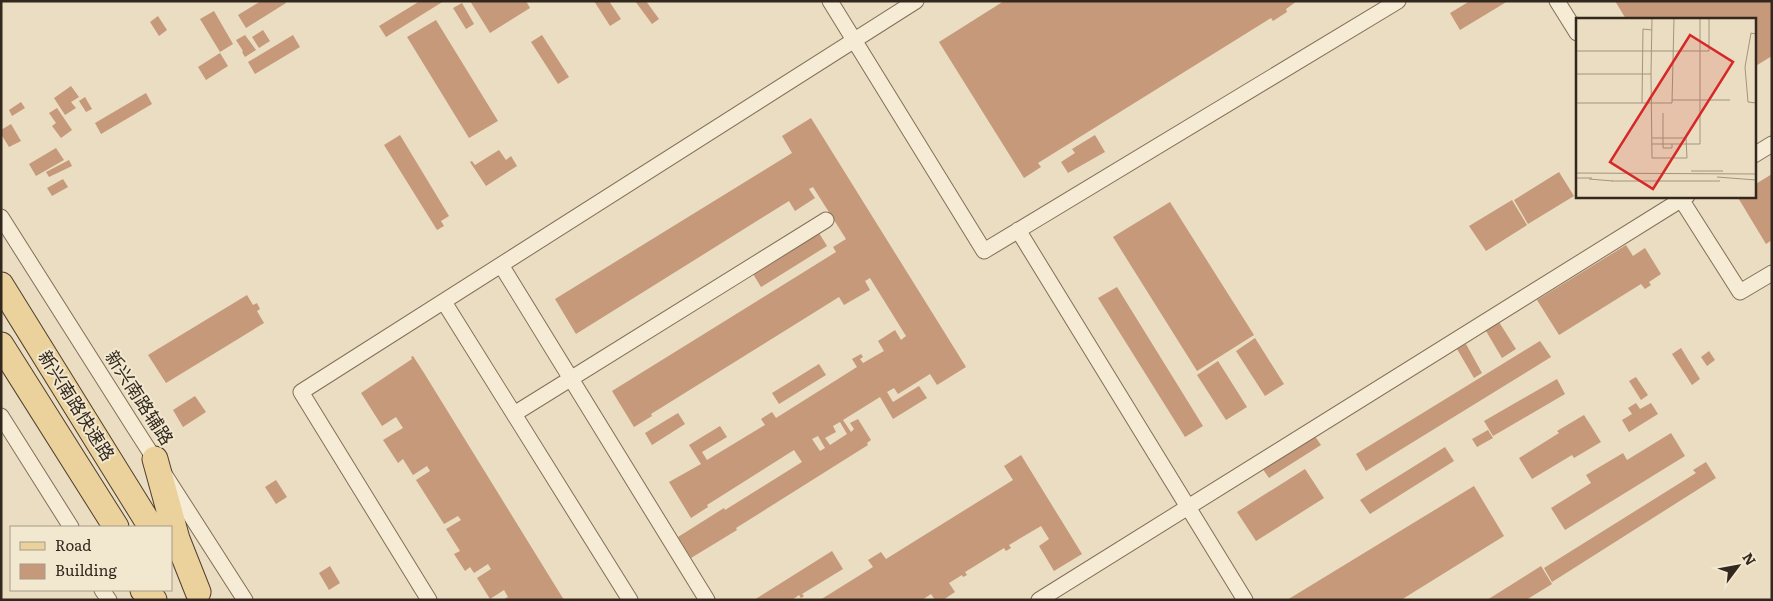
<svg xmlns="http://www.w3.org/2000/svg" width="1773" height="601" viewBox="0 0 1773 601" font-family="Literata,'Noto Sans SC',serif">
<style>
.building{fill:#c5997a;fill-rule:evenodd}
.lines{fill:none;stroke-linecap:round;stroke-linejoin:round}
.street-casing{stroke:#826f5a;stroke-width:17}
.primary-casing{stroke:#503e2e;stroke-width:27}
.street{stroke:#f6ebd4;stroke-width:15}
.primary{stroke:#ebd19b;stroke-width:25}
.labels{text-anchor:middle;stroke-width:4;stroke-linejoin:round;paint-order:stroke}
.street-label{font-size:18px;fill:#33281d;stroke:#f2e8d0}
.inset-road{fill:none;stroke:#a1957f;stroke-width:1}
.view{fill:#d62828;fill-opacity:0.15;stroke:#d62828;stroke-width:2.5}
.inset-edge{fill:none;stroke:#33281d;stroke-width:2.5}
</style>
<rect width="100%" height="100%" fill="#eaddc1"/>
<path class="building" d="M 261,1 L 285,1 L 286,3 L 246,28 L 238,15 Z
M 420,1 L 444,1 L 386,37 L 379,26 Z
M 470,1 L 526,1 L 530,8 L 490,33 Z
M 594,1 L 609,1 L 621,19 L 610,26 Z
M 635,1 L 646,1 L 659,19 L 652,24 Z
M 1004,1 L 1297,1 L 1286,9 L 1287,12 L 1273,21 L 1271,18 L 1038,163 L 1041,167 L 1024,178 L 939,42 Z
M 1470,1 L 1508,1 L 1460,30 L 1450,13 Z
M 1615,1 L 1772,1 L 1772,56 L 1754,67 L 1754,19 L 1626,19 Z
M 462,3 L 474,24 L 466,29 L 453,8 Z
M 214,11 L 233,44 L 220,52 L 200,19 Z
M 158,16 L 167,30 L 159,36 L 150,22 Z
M 436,20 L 498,121 L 469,138 L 407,37 Z
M 263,30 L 270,41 L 259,48 L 252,37 Z
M 245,35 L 256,50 L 245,57 L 242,52 L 243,51 L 236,40 Z
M 293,35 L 300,47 L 255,74 L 248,62 Z
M 542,35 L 569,77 L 558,84 L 531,42 Z
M 220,53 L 228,66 L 206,80 L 198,67 Z
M 71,86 L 79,97 L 71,102 L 76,108 L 65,115 L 54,98 Z
M 146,93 L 152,104 L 101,134 L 95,123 Z
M 85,97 L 92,109 L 86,112 L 79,101 Z
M 21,102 L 25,108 L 12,116 L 9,110 Z
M 57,108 L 72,130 L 61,138 L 52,126 L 56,123 L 49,113 Z
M 811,118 L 966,367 L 937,385 L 930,374 L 898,394 L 894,388 L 887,392 L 893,402 L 919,386 L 927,398 L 893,419 L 880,397 L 843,420 L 851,432 L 854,429 L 850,423 L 858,419 L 871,440 L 867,443 L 868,445 L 736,528 L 737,530 L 691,558 L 678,537 L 724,508 L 725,510 L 802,462 L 794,450 L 707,505 L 708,507 L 691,518 L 669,482 L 701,464 L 689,445 L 720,426 L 727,437 L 702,452 L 707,460 L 765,425 L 761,419 L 772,412 L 776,418 L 857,367 L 852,359 L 861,354 L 863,357 L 860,359 L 863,363 L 884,351 L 878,341 L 895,330 L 901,340 L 906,336 L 870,278 L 865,281 L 870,290 L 844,305 L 839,297 L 651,414 L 652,416 L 634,427 L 612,391 L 836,252 L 833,247 L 846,239 L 813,187 L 809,189 L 815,198 L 795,211 L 789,201 L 576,334 L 555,299 L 792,153 L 782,136 ZM 840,422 L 847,434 L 830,445 L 825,438 L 836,432 L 833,426 ZM 818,436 L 825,448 L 820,451 L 812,439 Z
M 11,124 L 21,141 L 9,147 L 1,134 L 1,130 Z
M 400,135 L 449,216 L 441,221 L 444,226 L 437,230 L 384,145 Z
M 1095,135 L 1105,152 L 1068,173 L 1061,162 L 1075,153 L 1072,149 Z
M 56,148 L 64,160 L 36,176 L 29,164 Z
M 499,150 L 506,160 L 511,156 L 517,166 L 486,186 L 470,162 L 472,161 L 475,165 Z
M 69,160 L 72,166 L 49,177 L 46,172 Z
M 1559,172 L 1574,196 L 1528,224 L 1514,200 Z
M 1772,174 L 1772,240 L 1766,244 L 1737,196 L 1754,196 L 1754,185 Z
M 63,179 L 68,187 L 52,196 L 47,188 Z
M 1512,200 L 1527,225 L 1486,251 L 1469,226 Z
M 1170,202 L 1254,335 L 1197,371 L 1113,237 Z
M 819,233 L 827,246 L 761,287 L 753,274 Z
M 1626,245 L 1633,256 L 1645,248 L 1661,274 L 1649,282 L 1651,285 L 1645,289 L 1641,284 L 1559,335 L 1537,300 Z
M 1117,287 L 1203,426 L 1185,437 L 1098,298 Z
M 247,295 L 253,305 L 257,303 L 260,309 L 257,311 L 264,323 L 166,383 L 148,355 Z
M 1499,322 L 1516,349 L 1502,358 L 1486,331 Z
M 1255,338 L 1284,384 L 1265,396 L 1236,351 Z
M 1540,341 L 1551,357 L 1366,471 L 1356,454 Z
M 1466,344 L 1482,373 L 1474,378 L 1457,349 Z
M 1681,348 L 1700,379 L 1692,385 L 1672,354 Z
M 1709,351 L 1715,360 L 1707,366 L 1701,357 Z
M 413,356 L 424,373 L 564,600 L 503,600 L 508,597 L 504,590 L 490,599 L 477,578 L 491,569 L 488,564 L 474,573 L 470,567 L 465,571 L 454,554 L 460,551 L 446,529 L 461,520 L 458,516 L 444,524 L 416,480 L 430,471 L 427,466 L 413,475 L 403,459 L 398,463 L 383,440 L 403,428 L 396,417 L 382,426 L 361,393 L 412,359 L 411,357 Z
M 1218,361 L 1247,407 L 1226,420 L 1197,375 Z
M 819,364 L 826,375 L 779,404 L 772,393 Z
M 1636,377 L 1648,395 L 1641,400 L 1629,381 Z
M 1557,379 L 1565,394 L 1493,436 L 1484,421 Z
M 195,396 L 206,412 L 183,427 L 173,410 Z
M 1636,403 L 1640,409 L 1651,403 L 1658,414 L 1629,432 L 1622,420 L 1632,414 L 1628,408 Z
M 678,413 L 685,424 L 652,445 L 645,433 Z
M 1584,415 L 1601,442 L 1574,458 L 1572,455 L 1532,479 L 1519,458 L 1559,433 L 1557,431 Z
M 1488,430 L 1493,438 L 1477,447 L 1472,439 Z
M 1671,433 L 1685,456 L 1565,530 L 1551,508 L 1591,483 L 1586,475 L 1623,453 L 1627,460 Z
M 1314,435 L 1321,445 L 1269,478 L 1262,468 Z
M 1445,447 L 1454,461 L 1370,514 L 1360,500 Z
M 1021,455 L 1082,554 L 1054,571 L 1039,546 L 1049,539 L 1041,526 L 1009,545 L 1011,548 L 1006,551 L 1004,548 L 965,572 L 967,575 L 963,577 L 962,575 L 949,583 L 955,592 L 943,600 L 935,600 L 931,594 L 922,600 L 820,600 L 873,567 L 868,560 L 881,552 L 886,559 L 1013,480 L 1004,466 Z
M 1706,462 L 1716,478 L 1552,582 L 1544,568 L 1696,473 L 1693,470 Z
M 1305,469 L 1324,498 L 1256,541 L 1237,512 Z
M 276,480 L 287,497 L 276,504 L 265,487 Z
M 1474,486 L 1504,536 L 1401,600 L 1287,600 Z
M 832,551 L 843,569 L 802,594 L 804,596 L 801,598 L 799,595 L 792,600 L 754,600 Z
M 330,566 L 340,583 L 329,590 L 319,573 Z
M 1541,566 L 1552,584 L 1526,600 L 1487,600 Z"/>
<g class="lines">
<g class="street-casing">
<path id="street" d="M 830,1 L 984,251 L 1398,1
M 1557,1 L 1577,33
M 1754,155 L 1772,144
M 1679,196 L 1740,292 L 1772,273
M 1,217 L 134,427 L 245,600
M 1018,230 L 1245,600
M 501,265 L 707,600
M 444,302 L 630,600
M 514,414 L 826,220
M 1,416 L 71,527
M 102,590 L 109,600
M 429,600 L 301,392 L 916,1
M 1039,600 L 1687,196"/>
</g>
<g class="primary-casing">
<path id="primary" d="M 1,285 L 151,527
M 1,345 L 116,527
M 155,459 L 177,539 L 198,592
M 143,590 L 154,600"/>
</g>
<use href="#street" class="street"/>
<use href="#primary" class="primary"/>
</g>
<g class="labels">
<g class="street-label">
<text transform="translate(139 398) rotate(57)" y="6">新兴南路辅路</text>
<text transform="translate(76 406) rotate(58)" y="6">新兴南路快速路</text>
</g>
</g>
<g transform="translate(1576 18)">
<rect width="180" height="180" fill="#eaddc1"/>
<path class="inset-road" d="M 76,0 L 75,56 L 76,140 L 111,140 L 110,120 L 76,120M 180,16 L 175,15 L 169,49 L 172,84 L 180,85M 0,33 L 133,33 L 133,0M 0,56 L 75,56M 96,82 L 154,82M 0,85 L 96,85 L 98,0M 66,85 L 67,11 L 76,12M 87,95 L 87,130 L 96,130 L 96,126M 76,126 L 124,126 L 124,0M 115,153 L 147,153M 0,155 L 180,156M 141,159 L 180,162M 0,160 L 16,160M 13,161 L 37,163M 36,163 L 144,163"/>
<path class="view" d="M 114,17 L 157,44 L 77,171 L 34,144 Z"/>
<rect width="180" height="180" class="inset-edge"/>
</g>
<rect width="1773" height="601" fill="none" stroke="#33281d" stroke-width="5"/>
<rect x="10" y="526" width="162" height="65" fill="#f2e8d0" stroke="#a69b88"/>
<rect x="20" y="542" width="25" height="8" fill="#ebd19b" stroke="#a69b88"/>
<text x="55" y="551" font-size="15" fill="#33281d">Road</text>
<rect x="20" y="564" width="25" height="15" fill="#c5997a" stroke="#a69b88"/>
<text x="55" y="576" font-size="15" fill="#33281d">Building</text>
<g transform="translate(1738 566) rotate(58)" stroke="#f2e8d0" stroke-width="4" paint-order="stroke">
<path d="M0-4L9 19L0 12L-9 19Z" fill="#33281d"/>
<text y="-8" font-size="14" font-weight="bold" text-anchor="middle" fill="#33281d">N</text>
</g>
</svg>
